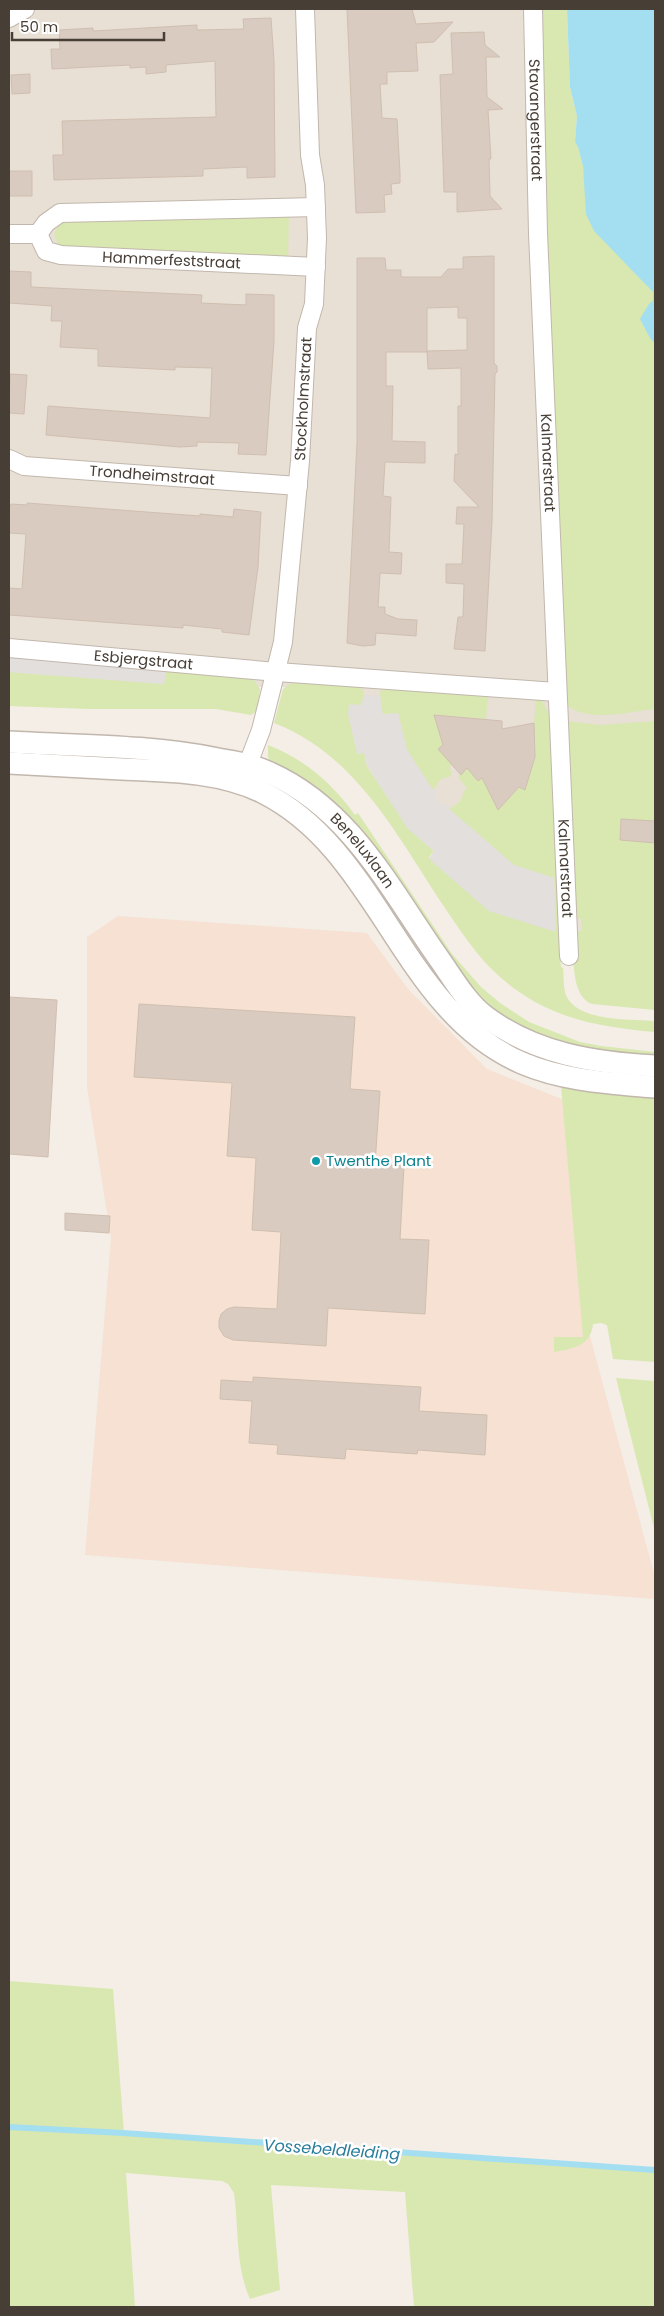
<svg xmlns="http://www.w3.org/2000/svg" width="664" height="2316" viewBox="0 0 664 2316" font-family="Poppins,sans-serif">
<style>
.residential{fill:#e8dfd5}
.commercial{fill:#f6e1d2}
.green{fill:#d8e8b0}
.parking{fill:#e2dfdc}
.water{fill:#a3def1}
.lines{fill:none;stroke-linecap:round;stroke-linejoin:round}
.stream{stroke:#a3def1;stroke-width:6}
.building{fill:#d9cbc0;stroke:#d0bfb0}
.minor-casing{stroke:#c2b7ad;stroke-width:20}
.tertiary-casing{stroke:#c2b7ad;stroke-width:24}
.minor{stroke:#fff;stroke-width:18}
.tertiary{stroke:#fff;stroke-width:21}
.culture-dot{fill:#0f9aa8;stroke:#fff;stroke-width:2}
.labels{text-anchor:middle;stroke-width:5;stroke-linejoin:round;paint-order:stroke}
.street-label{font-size:15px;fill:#473e36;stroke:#fff}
.culture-label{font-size:15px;fill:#0d838f;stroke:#fff;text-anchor:start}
.water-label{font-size:16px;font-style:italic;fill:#2a7e9c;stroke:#fff}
</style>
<rect width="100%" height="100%" fill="#f4eee7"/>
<path class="residential" d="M 9,9 L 528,9 L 655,691 L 655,941 L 557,935 L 488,914 L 341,687 L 164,687 L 9,675 Z"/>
<path class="commercial" d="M 118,916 L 367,933 L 408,989 L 487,1069 L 564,1100 L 587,1325 L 655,1577 L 655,1599 L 85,1555 L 111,1238 L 87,1087 L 87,937 Z"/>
<path class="green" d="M 538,9 L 567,9 L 570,87 L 577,116 L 575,142 L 578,147 L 583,166 L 585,187 L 624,260 L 653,292 L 653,301 L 641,321 L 655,345 L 655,709 C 627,712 582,725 562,700 Z
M 289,213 L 288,261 L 62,247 L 58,244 L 54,234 L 61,221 Z
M 166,669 L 253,679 L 260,689 L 257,711 L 251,715 L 216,709 L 88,709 L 9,706 L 9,672 L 164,684 Z
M 293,682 L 358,685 L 364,692 L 357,754 L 364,752 L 367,766 L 408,828 L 434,851 L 429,857 L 556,932 L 554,878 L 514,865 L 449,809 L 460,802 L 464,791 L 467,788 L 458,777 L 467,768 L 478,781 L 482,778 L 498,810 L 513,794 L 517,786 L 525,790 L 535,758 L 534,723 L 536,698 L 542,701 L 550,716 L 559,934 L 561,967 L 563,968 C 564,977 563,986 566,995 C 577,1022 630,1019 655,1021 L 655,1032 C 613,1028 573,1023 535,1002 C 493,978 473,950 447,911 C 399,840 358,755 274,723 L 283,689 Z
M 387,687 L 488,695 L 486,719 L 434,715 L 445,744 L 438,749 L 452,765 L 449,768 L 452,773 L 451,776 L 441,779 L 433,790 L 407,750 L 398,713 L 382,714 L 380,692 Z
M 566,721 L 600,725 L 655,721 L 655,1010 L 592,1004 C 570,996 574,955 573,935 L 574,932 L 582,931 L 581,919 L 576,918 Z
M 268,745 C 304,759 332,783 355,815 L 358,813 L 452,954 L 481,987 L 500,1003 L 529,1022 L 580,1042 L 601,1046 L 655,1052 L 655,1063 L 583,1056 L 490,1012 L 393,883 L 273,768 L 268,757 Z
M 561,1086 L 596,1092 L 655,1097 L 655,1362 L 613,1359 L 607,1325 L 601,1323 L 593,1324 C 591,1346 572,1349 554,1352 L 554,1337 L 583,1337 Z
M 616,1378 L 655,1381 L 655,1532 Z
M 9,1981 L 113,1989 L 124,2133 L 655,2170 L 655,2307 L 414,2307 L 405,2192 L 271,2185 L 280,2290 L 250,2299 C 235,2265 239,2229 234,2193 L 228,2184 L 222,2181 L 126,2173 L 135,2307 L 9,2307 Z"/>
<path class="parking" d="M 9,657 L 166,669 L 164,684 L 9,672 Z
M 364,695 L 380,696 L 383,715 L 398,713 L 407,750 L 433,790 L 435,790 L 436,797 L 441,804 L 450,807 L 449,809 L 514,865 L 554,878 L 556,932 L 489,911 L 429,859 L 434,851 L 408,829 L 367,766 L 364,753 L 357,754 L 348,714 L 349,704 L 361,705 Z"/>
<path class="water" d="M 567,9 L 655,9 L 655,344 L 650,338 L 640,319 L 649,304 L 653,301 L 653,292 L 594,231 L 586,214 L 583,166 L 578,147 L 575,142 L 577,116 L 570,87 Z"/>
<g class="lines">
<path class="stream" d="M 9,2127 L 123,2133 L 655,2170"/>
</g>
<path class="building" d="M 347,9 L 412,9 L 416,24 L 453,22 L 434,42 L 416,43 L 418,71 L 387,72 L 387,84 L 380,84 L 382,118 L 397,119 L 400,173 L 400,183 L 391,184 L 392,194 L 384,195 L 385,212 L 356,213 Z
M 271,18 L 274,61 L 275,177 L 247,178 L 247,167 L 203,169 L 203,176 L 54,180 L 53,155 L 63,155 L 62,121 L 216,117 L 215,61 L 166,65 L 166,72 L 146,74 L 146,67 L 130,68 L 130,65 L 52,69 L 51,49 L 60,49 L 59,30 L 93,28 L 93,31 L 197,25 L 197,30 L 244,29 L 243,19 Z
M 484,32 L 485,45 L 500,57 L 486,57 L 487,97 L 503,109 L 488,110 L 491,159 L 489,159 L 490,196 L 502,209 L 457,212 L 457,192 L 444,192 L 440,75 L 453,74 L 451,33 Z
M 30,74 L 30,93 L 12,94 L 11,75 Z
M 9,171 L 32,171 L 32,196 L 9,196 Z
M 494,256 L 494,363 L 497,366 L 497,372 L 495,374 L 492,521 L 485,651 L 454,649 L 458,617 L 463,617 L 464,584 L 446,583 L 446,564 L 462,564 L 464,524 L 456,524 L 457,507 L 479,507 L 454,481 L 455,454 L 458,455 L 458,406 L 461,406 L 461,368 L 428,369 L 427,351 L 467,350 L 467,318 L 458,318 L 458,307 L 427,308 L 427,352 L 386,352 L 386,386 L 393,386 L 392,441 L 425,442 L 425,463 L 385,462 L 383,496 L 391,497 L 389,552 L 402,553 L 401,574 L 380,573 L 378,607 L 385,607 L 385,614 L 398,619 L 417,620 L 416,636 L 376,633 L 375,645 L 363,646 L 347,643 L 357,443 L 357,258 L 385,258 L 386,270 L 401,270 L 401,277 L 441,277 L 448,269 L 463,269 L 463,257 Z
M 9,271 L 31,272 L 31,287 L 202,295 L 201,303 L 246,305 L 246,294 L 274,295 L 274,341 L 266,455 L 238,454 L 239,443 L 197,442 L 197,446 L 180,447 L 46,435 L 48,406 L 210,418 L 212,368 L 175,367 L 175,370 L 98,366 L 98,349 L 60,347 L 62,321 L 51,321 L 52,306 L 9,303 Z
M 10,374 L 27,375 L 24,414 L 9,413 Z
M 27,503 L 200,516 L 200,514 L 233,517 L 234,509 L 261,512 L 258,567 L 249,635 L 222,632 L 222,629 L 183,625 L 183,628 L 9,615 L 9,588 L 22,589 L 26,534 L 9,533 L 9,508 L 11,504 L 27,505 Z
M 434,715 L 502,721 L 502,729 L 534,723 L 535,757 L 525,790 L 519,787 L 498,810 L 482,778 L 478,781 L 467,768 L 461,775 L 438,749 L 443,745 Z
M 621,819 L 655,821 L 655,843 L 620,840 Z
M 9,997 L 57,1000 L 48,1157 L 9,1154 Z
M 139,1004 L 355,1017 L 350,1089 L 380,1091 L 375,1164 L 404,1166 L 400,1239 L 429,1240 L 425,1314 L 328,1308 L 326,1346 L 233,1340 L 224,1336 L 219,1328 L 219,1321 L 221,1314 L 227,1309 L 234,1307 L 277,1309 L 281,1232 L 252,1230 L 256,1158 L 227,1156 L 232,1083 L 134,1077 Z
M 65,1213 L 110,1216 L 109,1233 L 65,1230 Z
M 253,1377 L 421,1387 L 419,1411 L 487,1415 L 485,1455 L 418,1450 L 417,1454 L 346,1449 L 345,1459 L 277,1454 L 278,1445 L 249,1443 L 252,1401 L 220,1399 L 221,1380 L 253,1382 Z"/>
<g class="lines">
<g class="minor-casing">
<g id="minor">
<path id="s1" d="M 533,9 L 538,233 L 569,956"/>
<path d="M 9,18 L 25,9"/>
<path d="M 9,234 L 38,234"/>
<path id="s2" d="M 38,234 L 46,251 L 61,255 L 316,267"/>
<path d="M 38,234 L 46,223 L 60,213 L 316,207"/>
<path id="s3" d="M 9,459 L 24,466 L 298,486"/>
<path id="s4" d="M 9,648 L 277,672 L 556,692"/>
<path id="s5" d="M 243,777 L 261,730 L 283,642 L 300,461 L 307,328 L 314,304 L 317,238 L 315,185 L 310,155 L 305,9"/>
</g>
</g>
<g class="tertiary-casing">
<g id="tertiary">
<path id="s6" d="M 9,742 C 78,746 150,745 218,759 C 236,762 254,765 270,773 C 352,810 391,891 440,960 C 454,980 467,1003 486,1017 C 536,1054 595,1063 655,1066"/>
<path d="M 9,763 C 46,765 84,767 121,769 C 168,771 219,771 262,792 C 381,851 400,1010 522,1063 C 564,1081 610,1083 655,1087"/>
</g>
</g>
<use href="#minor" class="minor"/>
<use href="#tertiary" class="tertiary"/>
</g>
<circle class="culture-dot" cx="316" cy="1161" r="5"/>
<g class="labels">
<g class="street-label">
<text dy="5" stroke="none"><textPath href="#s1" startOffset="111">Stavangerstraat</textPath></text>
<text dy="5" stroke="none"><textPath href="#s2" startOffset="145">Hammerfeststraat</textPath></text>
<text dy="5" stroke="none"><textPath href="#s5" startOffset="385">Stockholmstraat</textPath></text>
<text dy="5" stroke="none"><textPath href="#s1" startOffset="454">Kalmarstraat</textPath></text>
<text dy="5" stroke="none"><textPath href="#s3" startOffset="145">Trondheimstraat</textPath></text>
<text dy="5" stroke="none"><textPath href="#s4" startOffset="135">Esbjergstraat</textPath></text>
<text dy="5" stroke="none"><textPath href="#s6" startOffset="386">Beneluxlaan</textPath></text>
<text dy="5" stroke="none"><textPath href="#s1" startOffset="860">Kalmarstraat</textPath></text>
</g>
<g class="culture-label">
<text x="326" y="1166">Twenthe Plant</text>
</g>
<g class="water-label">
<text transform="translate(332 2149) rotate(4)" y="6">Vossebeldleiding</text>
</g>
</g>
<rect width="664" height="2316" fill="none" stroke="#473e36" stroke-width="20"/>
<path d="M12 32v8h152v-8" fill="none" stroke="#473e36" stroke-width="2.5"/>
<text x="20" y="32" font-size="15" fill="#473e36" stroke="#ffffff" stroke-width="4" paint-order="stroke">50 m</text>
</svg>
